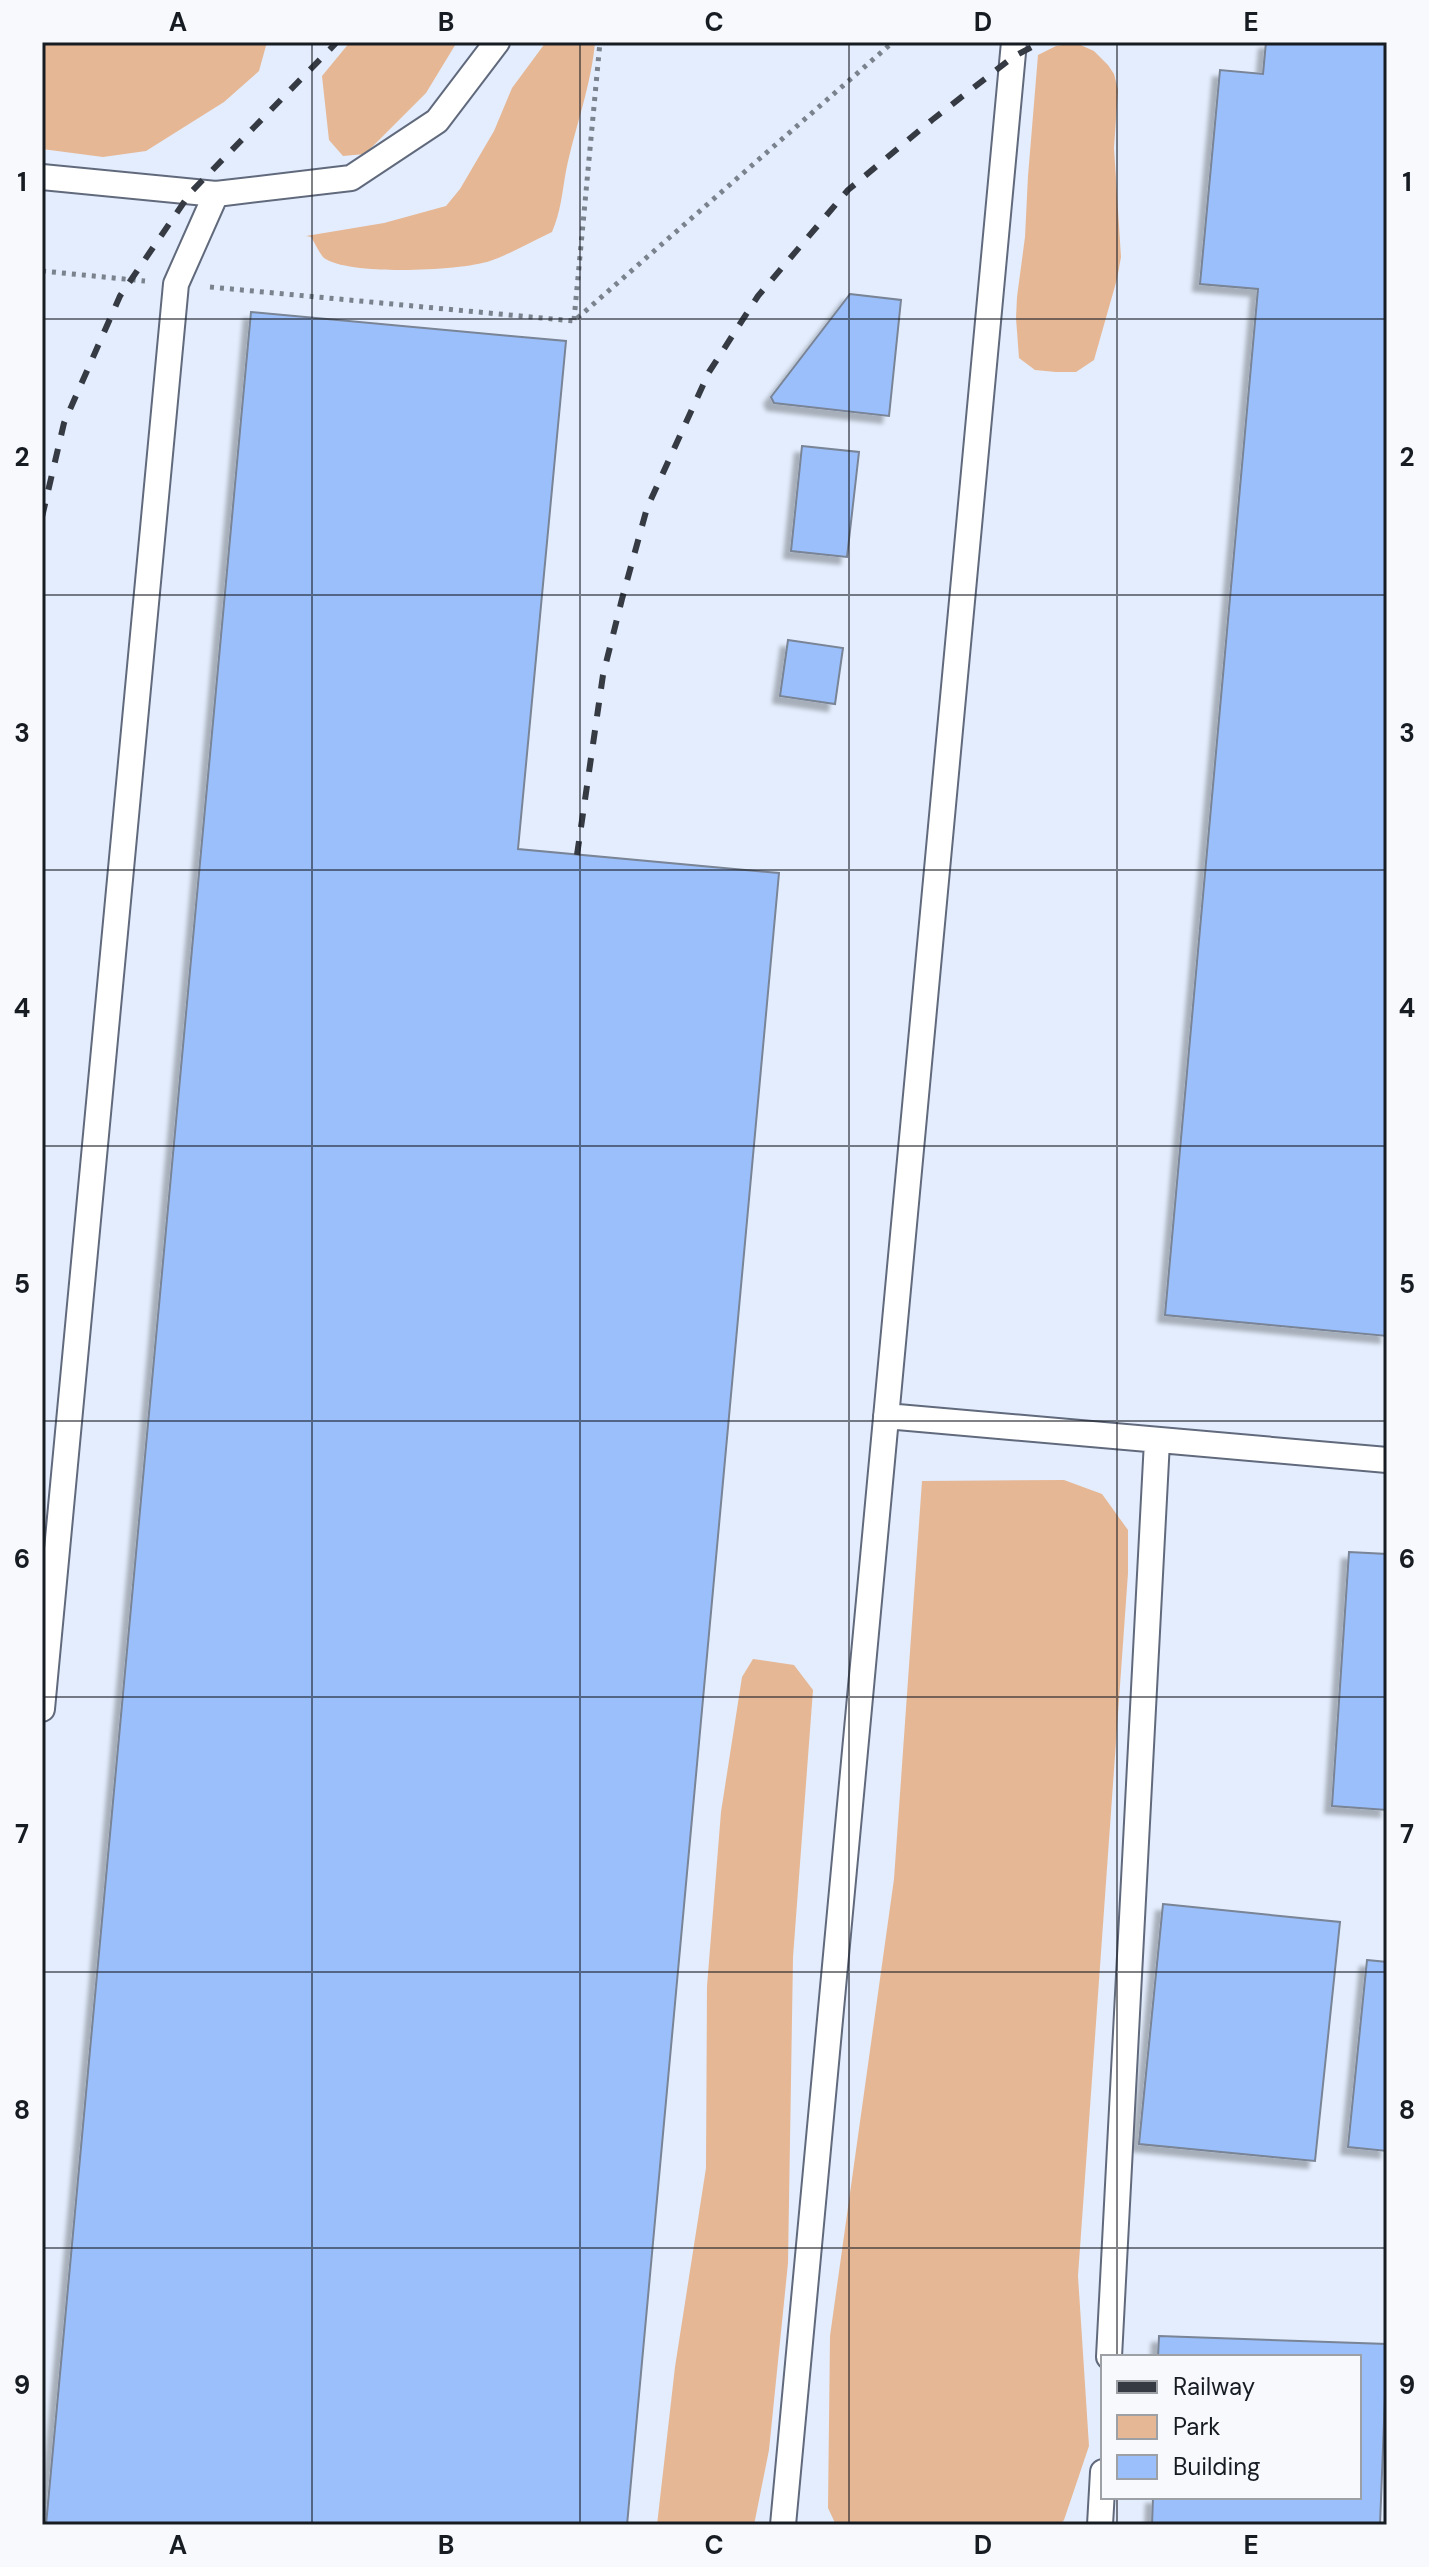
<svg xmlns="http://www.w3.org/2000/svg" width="1429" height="2567" viewBox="0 0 1429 2567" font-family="'DM Sans',sans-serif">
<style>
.green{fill:#e6b794}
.building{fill:#9bbffb;stroke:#798496;stroke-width:2;filter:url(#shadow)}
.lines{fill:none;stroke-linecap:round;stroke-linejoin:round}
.lane-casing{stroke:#606a7c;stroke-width:28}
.path{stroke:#7a828d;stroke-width:5;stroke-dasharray:4 6;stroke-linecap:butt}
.lane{stroke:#fff;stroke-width:24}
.rail{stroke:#353a43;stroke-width:6;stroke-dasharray:14 14;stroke-linecap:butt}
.grid{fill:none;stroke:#171c23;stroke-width:2;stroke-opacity:0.55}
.neatline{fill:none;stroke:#171c23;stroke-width:3}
.grid-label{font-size:26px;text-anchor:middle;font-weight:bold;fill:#171c23}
</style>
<defs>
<filter id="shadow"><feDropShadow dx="-7" dy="7" stdDeviation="2" flood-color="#0004"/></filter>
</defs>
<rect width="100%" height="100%" fill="#e3edfd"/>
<path class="green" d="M 42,42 L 267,42 L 259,71 L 224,102 L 146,151 L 103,157 L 42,149 Z
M 350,42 L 457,42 L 426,93 L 365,154 L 343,156 L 329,140 L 322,76 Z
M 546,42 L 595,42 C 591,87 575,127 566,171 C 562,193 561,211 552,232 C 532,241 511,254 490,261 C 460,271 349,276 324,258 C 319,253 315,243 311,237 L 306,236 L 384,223 L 446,206 L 460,189 L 494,131 L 512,88 Z
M 1076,43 L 1094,51 L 1108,65 L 1114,74 L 1118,90 L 1114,148 L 1121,257 L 1117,279 L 1094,360 L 1076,372 L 1056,372 L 1035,370 L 1019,358 L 1016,318 L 1017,297 L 1025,237 L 1028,176 L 1038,55 L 1056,46 Z
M 1064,1480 L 1102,1494 L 1128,1530 L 1128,1573 L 1078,2276 L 1089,2446 L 1064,2520 L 1060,2525 L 836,2525 L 828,2508 L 830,2336 L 894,1879 L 922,1481 Z
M 753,1659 L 794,1665 L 813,1690 L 793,1957 L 788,2263 L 769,2450 L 754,2525 L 657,2525 L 675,2367 L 706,2168 L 707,1986 L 721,1812 L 742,1677 Z"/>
<path class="building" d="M 1266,42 L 1387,42 L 1387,1336 L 1165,1315 L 1258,289 L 1200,284 L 1220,70 L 1263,74 Z
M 850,294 L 901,300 L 889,416 L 774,403 L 771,397 Z
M 251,312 L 566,341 L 518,849 L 779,873 L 627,2525 L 46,2525 Z
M 802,446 L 859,452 L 847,557 L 791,551 Z
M 788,640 L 843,648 L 835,704 L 780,696 Z
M 1349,1552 L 1387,1554 L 1387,1810 L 1332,1806 Z
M 1163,1904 L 1340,1922 L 1315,2161 L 1139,2144 Z
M 1367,1960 L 1387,1962 L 1387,2151 L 1348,2147 Z
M 1159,2336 L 1387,2344 L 1380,2525 L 1152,2525 L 1153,2497 L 1359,2497 L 1359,2357 L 1158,2357 Z"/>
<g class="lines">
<g class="lane-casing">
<path id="lane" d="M 42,177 L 216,194 L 351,178 L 437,121 L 497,42
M 886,1416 L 1387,1460
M 42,1709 L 176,284 L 216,194
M 1109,2357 L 1157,1441
M 783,2525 L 1014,42
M 1100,2525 L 1103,2472"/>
</g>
<path class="path" d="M 42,271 L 145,281
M 210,287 L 574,321 L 893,42
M 574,320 L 600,42"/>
<use href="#lane" class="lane"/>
<path class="rail" d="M 42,517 L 64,423 L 120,296 L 191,192 L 337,42
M 577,855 L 603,675 L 622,599 L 647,508 L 709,372 L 758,296 L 848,190 L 932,120 L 1013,57 L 1041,42"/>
</g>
<path class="grid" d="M 312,42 L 312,2525M 580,42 L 580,2525M 849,42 L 849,2525M 1117,42 L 1117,2357M 42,319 L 1387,319M 42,595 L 1387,595M 42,870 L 1387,870M 42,1146 L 1387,1146M 42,1421 L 1387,1421M 42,1697 L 1387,1697M 42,1972 L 1387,1972M 42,2248 L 1387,2248M 1117,2497 L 1117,2525"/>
<rect width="1429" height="2567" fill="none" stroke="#f7f9fd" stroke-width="88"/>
<rect x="1101" y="2355" width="260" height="144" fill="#f7f9fd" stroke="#9da1a6" stroke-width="2"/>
<rect x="1117" y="2381" width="40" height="12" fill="#353a43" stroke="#9da1a6" stroke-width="2"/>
<text x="1173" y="2395" font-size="24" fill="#171c23">Railway</text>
<rect x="1117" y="2415" width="40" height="24" fill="#e6b794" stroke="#9da1a6" stroke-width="2"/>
<text x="1173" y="2435" font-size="24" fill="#171c23">Park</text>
<rect x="1117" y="2455" width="40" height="24" fill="#9bbffb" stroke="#9da1a6" stroke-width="2"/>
<text x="1173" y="2475" font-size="24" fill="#171c23">Building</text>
<rect x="44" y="44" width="1341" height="2479" class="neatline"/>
<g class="grid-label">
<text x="178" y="31">A</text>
<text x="446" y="31">B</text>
<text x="714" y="31">C</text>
<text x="983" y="31">D</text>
<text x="1251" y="31">E</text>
<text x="22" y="191">1</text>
<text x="1407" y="191">1</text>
<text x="22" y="466">2</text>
<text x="1407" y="466">2</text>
<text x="22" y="742">3</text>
<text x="1407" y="742">3</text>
<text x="22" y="1017">4</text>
<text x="1407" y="1017">4</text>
<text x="22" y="1293">5</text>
<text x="1407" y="1293">5</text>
<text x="22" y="1568">6</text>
<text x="1407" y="1568">6</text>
<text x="22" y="1843">7</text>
<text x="1407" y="1843">7</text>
<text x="22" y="2119">8</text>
<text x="1407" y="2119">8</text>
<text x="22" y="2394">9</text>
<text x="1407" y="2394">9</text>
<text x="178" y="2554">A</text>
<text x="446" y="2554">B</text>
<text x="714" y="2554">C</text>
<text x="983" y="2554">D</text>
<text x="1251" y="2554">E</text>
</g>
</svg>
